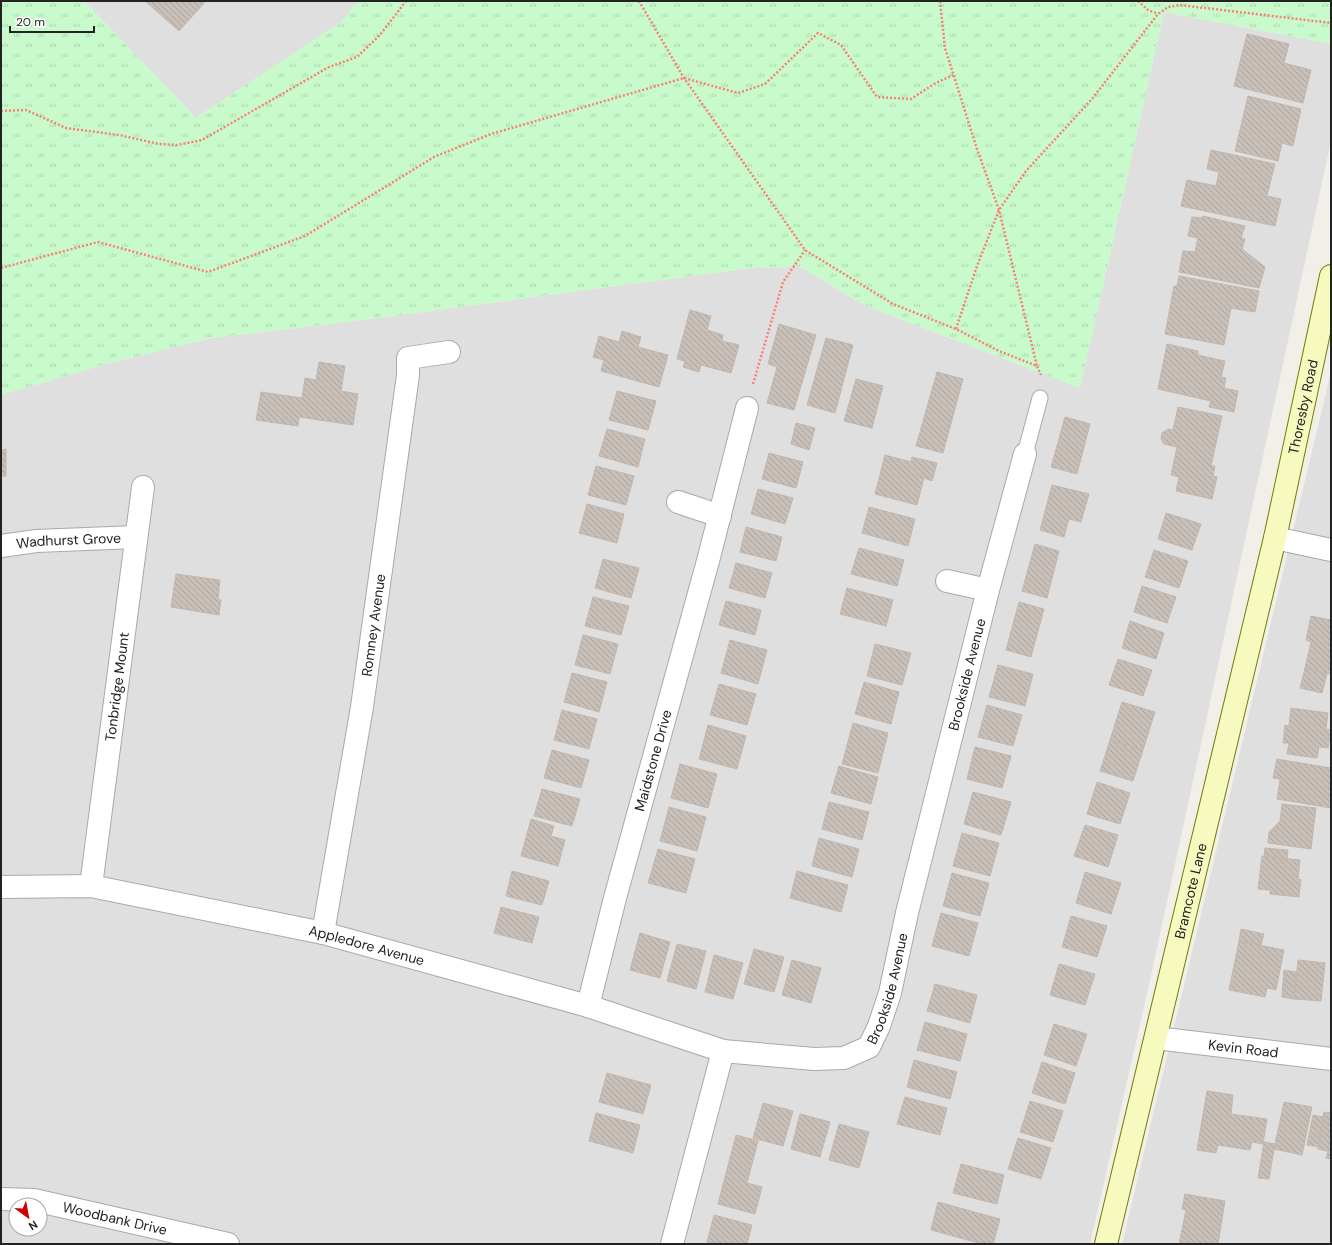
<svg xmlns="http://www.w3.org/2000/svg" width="1332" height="1245" viewBox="0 0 1332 1245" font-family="'DM Sans',sans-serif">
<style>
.residential{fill:#e0dfdf;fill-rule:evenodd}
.park{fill:url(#park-tufts)}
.building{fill:url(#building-back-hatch);stroke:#c4b6ab}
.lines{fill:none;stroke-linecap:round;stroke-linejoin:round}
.lane-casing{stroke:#a9a9a9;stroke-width:17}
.street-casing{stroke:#a9a9a9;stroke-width:24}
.secondary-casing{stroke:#707d05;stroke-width:24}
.path{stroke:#fa8072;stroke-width:2.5;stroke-dasharray:2 2;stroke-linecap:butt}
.lane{stroke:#fff;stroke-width:15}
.street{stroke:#fff;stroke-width:22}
.secondary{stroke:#f7fabf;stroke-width:22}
.labels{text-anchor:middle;stroke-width:3.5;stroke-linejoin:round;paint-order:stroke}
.street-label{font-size:14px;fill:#222;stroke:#fff}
</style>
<defs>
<pattern id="park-tufts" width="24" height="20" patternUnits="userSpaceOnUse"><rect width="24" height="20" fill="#c8facc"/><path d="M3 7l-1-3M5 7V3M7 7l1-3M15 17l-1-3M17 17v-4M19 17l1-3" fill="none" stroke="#acd6af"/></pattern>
<pattern id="building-back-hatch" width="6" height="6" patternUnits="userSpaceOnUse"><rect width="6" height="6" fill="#c7bfb8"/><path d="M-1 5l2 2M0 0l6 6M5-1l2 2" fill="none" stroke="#aba49e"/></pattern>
</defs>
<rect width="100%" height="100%" fill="#f2efe9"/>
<path class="residential" d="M 82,1 L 358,1 L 341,22 L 196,118 L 90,7 Z
M 1164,12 L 1331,44 L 1331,141 L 1149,985 L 1090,1244 L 1,1244 L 1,395 L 110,363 L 212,338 L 363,320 L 759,267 L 773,268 L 799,266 L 864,305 L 1080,388 ZM 16,1205 L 40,1205 L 40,1229 L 16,1229 Z
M 1331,372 L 1331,1244 L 1122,1244 Z"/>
<path class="park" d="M 1,1 L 82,1 L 90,7 L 196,118 L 341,22 L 358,1 L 1331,1 L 1331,44 L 1164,12 L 1080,388 L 864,305 L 799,266 L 773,268 L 759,267 L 363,320 L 212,338 L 110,363 L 1,395 Z"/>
<path class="building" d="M 145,1 L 206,1 L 179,31 Z
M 1247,34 L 1289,44 L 1284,63 L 1311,70 L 1303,103 L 1234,86 Z
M 1248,96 L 1301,109 L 1293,146 L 1282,143 L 1278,161 L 1235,151 Z
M 1211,150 L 1275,164 L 1267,196 L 1281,199 L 1275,226 L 1181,206 L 1187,180 L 1216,186 L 1219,172 L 1207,169 Z
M 1203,216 L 1245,226 L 1241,238 L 1245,239 L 1242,249 L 1265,267 L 1259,288 L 1179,272 L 1183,251 L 1195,252 L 1198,238 L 1188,236 L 1192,217 L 1202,218 Z
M 1179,276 L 1259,291 L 1255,312 L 1231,308 L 1224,345 L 1165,334 L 1174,286 L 1177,286 Z
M 690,310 L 711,316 L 707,330 L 723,335 L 722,341 L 739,345 L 731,373 L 701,365 L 699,372 L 683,367 L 685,361 L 677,359 Z
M 779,324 L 816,335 L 794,410 L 767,403 L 777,367 L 768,364 Z
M 622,331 L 641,337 L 638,347 L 668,355 L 659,387 L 601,371 L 604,360 L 593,357 L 599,336 L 619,342 Z
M 826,338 L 853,345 L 835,413 L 807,405 Z
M 1167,344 L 1198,351 L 1198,355 L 1225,361 L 1221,377 L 1226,378 L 1224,388 L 1238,391 L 1234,412 L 1209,407 L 1211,401 L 1158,389 Z
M 319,362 L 345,366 L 341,391 L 358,394 L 353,425 L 299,417 L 298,426 L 256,420 L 261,392 L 302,398 L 305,378 L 316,380 Z
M 937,372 L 963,379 L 943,453 L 916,446 Z
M 856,379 L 883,386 L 872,428 L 844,421 Z
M 617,391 L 656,401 L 648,430 L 609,420 Z
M 1178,407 L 1222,416 L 1211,466 L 1215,466 L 1213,476 L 1217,477 L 1212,499 L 1176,491 L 1179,477 L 1171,475 L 1177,447 L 1164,444 L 1161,439 L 1162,433 L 1168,429 L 1173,430 Z
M 1065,417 L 1090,424 L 1077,474 L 1051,467 Z
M 796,423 L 815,428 L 809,450 L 791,444 Z
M 607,429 L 645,439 L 638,467 L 599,456 Z
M 6,449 L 6,476 L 1,476 L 1,450 Z
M 769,453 L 803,462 L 796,488 L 762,479 Z
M 885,455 L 911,462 L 912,457 L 937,463 L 932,481 L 924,478 L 917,505 L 875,494 Z
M 596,466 L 634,476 L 626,505 L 588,495 Z
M 1052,485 L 1089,494 L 1081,522 L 1069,519 L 1064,537 L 1040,530 Z
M 758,489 L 793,498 L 785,524 L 751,514 Z
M 587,504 L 624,514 L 617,543 L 579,533 Z
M 869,507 L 915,519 L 908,546 L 862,533 Z
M 1166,513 L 1201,524 L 1192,550 L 1158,539 Z
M 746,527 L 782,537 L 776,561 L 740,552 Z
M 1035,544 L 1059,551 L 1047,598 L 1022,591 Z
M 859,548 L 904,560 L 897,586 L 851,574 Z
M 1154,550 L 1188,561 L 1179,588 L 1145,577 Z
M 603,559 L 639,568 L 631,598 L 595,588 Z
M 736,563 L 772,573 L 765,598 L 729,588 Z
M 176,574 L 220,580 L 218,599 L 221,600 L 219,615 L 171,607 Z
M 1142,586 L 1176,597 L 1167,623 L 1134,612 Z
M 847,588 L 893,600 L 886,626 L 840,614 Z
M 593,597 L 629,606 L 621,635 L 585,626 Z
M 726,601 L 761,610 L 755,635 L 719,625 Z
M 1019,602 L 1044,609 L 1031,657 L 1006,650 Z
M 1311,616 L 1331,620 L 1331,674 L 1305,668 L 1311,642 L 1306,640 Z
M 1130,621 L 1164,633 L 1156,659 L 1122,648 Z
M 583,635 L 618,644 L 610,674 L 575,665 Z
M 730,640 L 767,650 L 758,684 L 721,673 Z
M 875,644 L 911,653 L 902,685 L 867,676 Z
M 1118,659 L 1152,670 L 1143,696 L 1109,685 Z
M 998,665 L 1033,674 L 1025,706 L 989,697 Z
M 1305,668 L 1327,674 L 1322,693 L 1300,688 Z
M 572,673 L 607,682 L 599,712 L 564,702 Z
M 864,682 L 899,692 L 891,724 L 855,714 Z
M 719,684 L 756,694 L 747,725 L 710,715 Z
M 1122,702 L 1155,712 L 1143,750 L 1110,740 Z
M 987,705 L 1022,715 L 1013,746 L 978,737 Z
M 1291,708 L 1328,713 L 1326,729 L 1331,730 L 1328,748 L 1319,747 L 1317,758 L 1287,754 L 1289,743 L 1283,743 L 1285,725 L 1289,726 Z
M 562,710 L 597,719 L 589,749 L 554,740 Z
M 853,723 L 888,733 L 878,773 L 842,764 Z
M 708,725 L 746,736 L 737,769 L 699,759 Z
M 1110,740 L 1143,750 L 1133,781 L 1100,771 Z
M 975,747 L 1011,756 L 1002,788 L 967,779 Z
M 552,750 L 589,760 L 581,788 L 544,778 Z
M 1277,759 L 1331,768 L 1331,808 L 1277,799 L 1280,779 L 1273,778 Z
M 680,764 L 717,774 L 708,808 L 671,798 Z
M 839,766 L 878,777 L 871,804 L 831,793 Z
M 1097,782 L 1130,793 L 1120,824 L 1087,814 Z
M 542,789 L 580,799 L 572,826 L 534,816 Z
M 973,792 L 1011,802 L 1001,835 L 964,824 Z
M 829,802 L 869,812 L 862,840 L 822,829 Z
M 1282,804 L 1316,808 L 1311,849 L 1268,843 L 1269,832 L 1280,821 Z
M 669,807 L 706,817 L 697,851 L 660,841 Z
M 531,819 L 554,826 L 551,836 L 565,840 L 558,866 L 521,856 Z
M 1085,825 L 1118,835 L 1108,867 L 1074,856 Z
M 962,833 L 999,843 L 990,876 L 953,866 Z
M 819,838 L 859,849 L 852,877 L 812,866 Z
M 1265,848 L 1288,850 L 1287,859 L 1264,856 Z
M 658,849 L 695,859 L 686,893 L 648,883 Z
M 1262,856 L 1300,860 L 1298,879 L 1301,880 L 1299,897 L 1270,894 L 1270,890 L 1258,889 Z
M 512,871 L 549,881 L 542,905 L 506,896 Z
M 797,871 L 848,885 L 841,912 L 790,898 Z
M 1085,872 L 1121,883 L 1111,914 L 1076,903 Z
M 952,873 L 989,883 L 980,916 L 943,906 Z
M 501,907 L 539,917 L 532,943 L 494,933 Z
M 941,913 L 978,923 L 969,956 L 932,946 Z
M 1071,916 L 1107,926 L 1097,957 L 1062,947 Z
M 1241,929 L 1264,934 L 1261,945 L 1239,941 Z
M 640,933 L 670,942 L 660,978 L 630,970 Z
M 1239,941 L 1284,950 L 1276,990 L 1267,988 L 1265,997 L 1229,990 Z
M 677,944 L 706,951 L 696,989 L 667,981 Z
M 754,949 L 784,957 L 774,992 L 744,984 Z
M 714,955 L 743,963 L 733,999 L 705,992 Z
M 792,960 L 821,968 L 811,1003 L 782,995 Z
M 1298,960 L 1325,963 L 1321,1001 L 1294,999 Z
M 1059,964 L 1095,974 L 1085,1005 L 1050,995 Z
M 1284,970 L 1296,972 L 1294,999 L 1282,997 Z
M 935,984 L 977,995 L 970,1023 L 927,1011 Z
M 925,1022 L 967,1034 L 960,1061 L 917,1050 Z
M 1054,1024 L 1087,1034 L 1076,1066 L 1044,1055 Z
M 914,1060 L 957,1072 L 950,1099 L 907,1087 Z
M 1042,1062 L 1075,1073 L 1065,1104 L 1032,1093 Z
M 607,1073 L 651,1085 L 643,1114 L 599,1102 Z
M 1207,1091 L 1233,1095 L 1231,1114 L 1267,1119 L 1263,1144 L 1252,1142 L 1250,1150 L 1218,1145 L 1216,1153 L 1197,1150 Z
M 905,1097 L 947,1108 L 940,1135 L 897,1124 Z
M 1030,1101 L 1063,1111 L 1053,1142 L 1020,1132 Z
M 1284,1102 L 1312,1107 L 1302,1155 L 1274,1149 Z
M 763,1103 L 793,1111 L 783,1146 L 753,1138 Z
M 1324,1112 L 1331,1113 L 1331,1159 L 1326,1158 L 1328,1151 L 1318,1149 Z
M 596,1113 L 640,1125 L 633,1153 L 589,1141 Z
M 800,1114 L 830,1122 L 820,1157 L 791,1149 Z
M 1313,1115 L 1323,1117 L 1318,1147 L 1307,1145 Z
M 839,1124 L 869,1132 L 859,1168 L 829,1160 Z
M 736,1135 L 758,1141 L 747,1183 L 762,1187 L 755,1214 L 718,1204 Z
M 1018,1138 L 1051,1148 L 1041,1179 L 1008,1169 Z
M 1264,1142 L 1275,1144 L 1269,1179 L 1258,1178 Z
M 961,1164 L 1004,1175 L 997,1204 L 953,1193 Z
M 1185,1194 L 1225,1201 L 1218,1244 L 1179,1244 L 1186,1210 L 1182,1209 Z
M 938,1202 L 1000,1219 L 993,1244 L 982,1244 L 931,1230 Z
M 714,1215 L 752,1225 L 747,1244 L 717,1244 L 707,1242 Z"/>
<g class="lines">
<g class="lane-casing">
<path id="lane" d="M 1025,454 L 1040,398"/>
</g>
<g class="street-casing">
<g id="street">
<path d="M 678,502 L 720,516"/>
<path d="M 1275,538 L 1331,550"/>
<path id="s1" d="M 1,546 L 36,541 L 136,537"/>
<path d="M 947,581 L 988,590"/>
<path id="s2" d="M 91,886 L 143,487"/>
<path id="s3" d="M 1,887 L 91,886 L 323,933 L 588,1006 L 723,1051"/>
<path id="s4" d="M 323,933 L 362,707 L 408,375 L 408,358 L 449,352"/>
<path id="s5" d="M 588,1006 L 615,898 L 708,561 L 747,408"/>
<path id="s6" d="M 1156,1038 L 1331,1059"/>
<path id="s7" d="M 1,1199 L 34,1200 L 228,1244"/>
<path id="s8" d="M 672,1244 L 723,1051 L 814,1059 L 844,1058 L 869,1047 L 879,1026 L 890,993 L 907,913 L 988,590 L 1025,454"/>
</g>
</g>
<g class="secondary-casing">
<g id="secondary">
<path id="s9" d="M 1106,1244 L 1275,538 L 1331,276"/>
</g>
</g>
<path class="path" d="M 639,1 L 684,78 L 805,250 L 893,304 L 956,329 L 999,351 L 1037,366 L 1041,375
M 940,1 L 945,48 L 977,149 L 999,210 L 1037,366
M 1138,1 L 1148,10 L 1158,14
M 1,111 L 26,110 L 66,128 L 119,135 L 159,144 L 177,145 L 202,140 L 329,67 L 357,57 L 380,35 L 406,1
M 1,268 L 98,242 L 208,272 L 305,236 L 434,157 L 491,134 L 684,78 L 738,93 L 765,84 L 818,33 L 841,45 L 877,97 L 911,99 L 934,84 L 953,75
M 956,329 L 977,266 L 999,210 L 1026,171 L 1092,99 L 1158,14 L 1168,7 L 1180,5 L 1331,23
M 753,384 L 783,282 L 805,250"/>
<use href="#lane" class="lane"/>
<use href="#street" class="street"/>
<use href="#secondary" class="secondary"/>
</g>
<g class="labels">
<g class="street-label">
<text dy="5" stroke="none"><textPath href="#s9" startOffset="860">Thoresby Road</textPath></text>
<text dy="5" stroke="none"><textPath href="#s1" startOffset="68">Wadhurst Grove</textPath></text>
<text dy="5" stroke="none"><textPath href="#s4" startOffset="312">Romney Avenue</textPath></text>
<text dy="5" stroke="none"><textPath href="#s8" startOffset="734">Brookside Avenue</textPath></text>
<text dy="5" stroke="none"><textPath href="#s2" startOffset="201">Tonbridge Mount</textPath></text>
<text dy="5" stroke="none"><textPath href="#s5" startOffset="254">Maidstone Drive</textPath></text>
<text dy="5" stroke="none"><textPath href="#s9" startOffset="363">Bramcote Lane</textPath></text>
<text dy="5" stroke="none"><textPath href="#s3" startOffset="372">Appledore Avenue</textPath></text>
<text dy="5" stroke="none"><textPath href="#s8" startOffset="410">Brookside Avenue</textPath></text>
<text dy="5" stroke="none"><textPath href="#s6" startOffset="88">Kevin Road</textPath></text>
<text dy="5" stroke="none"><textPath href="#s7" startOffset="116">Woodbank Drive</textPath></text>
</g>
</g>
<rect width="1332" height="1245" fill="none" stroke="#222222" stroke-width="4"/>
<g transform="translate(28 1217) rotate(148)"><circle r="19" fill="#ffffff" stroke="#a7a7a7"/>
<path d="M0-3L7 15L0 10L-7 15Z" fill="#d40000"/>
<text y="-6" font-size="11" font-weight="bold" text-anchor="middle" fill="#222222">N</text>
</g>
<path d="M10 26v6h84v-6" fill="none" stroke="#222222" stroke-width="2"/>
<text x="16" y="26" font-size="12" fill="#222222" stroke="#ffffff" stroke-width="3" paint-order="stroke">20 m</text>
</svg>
